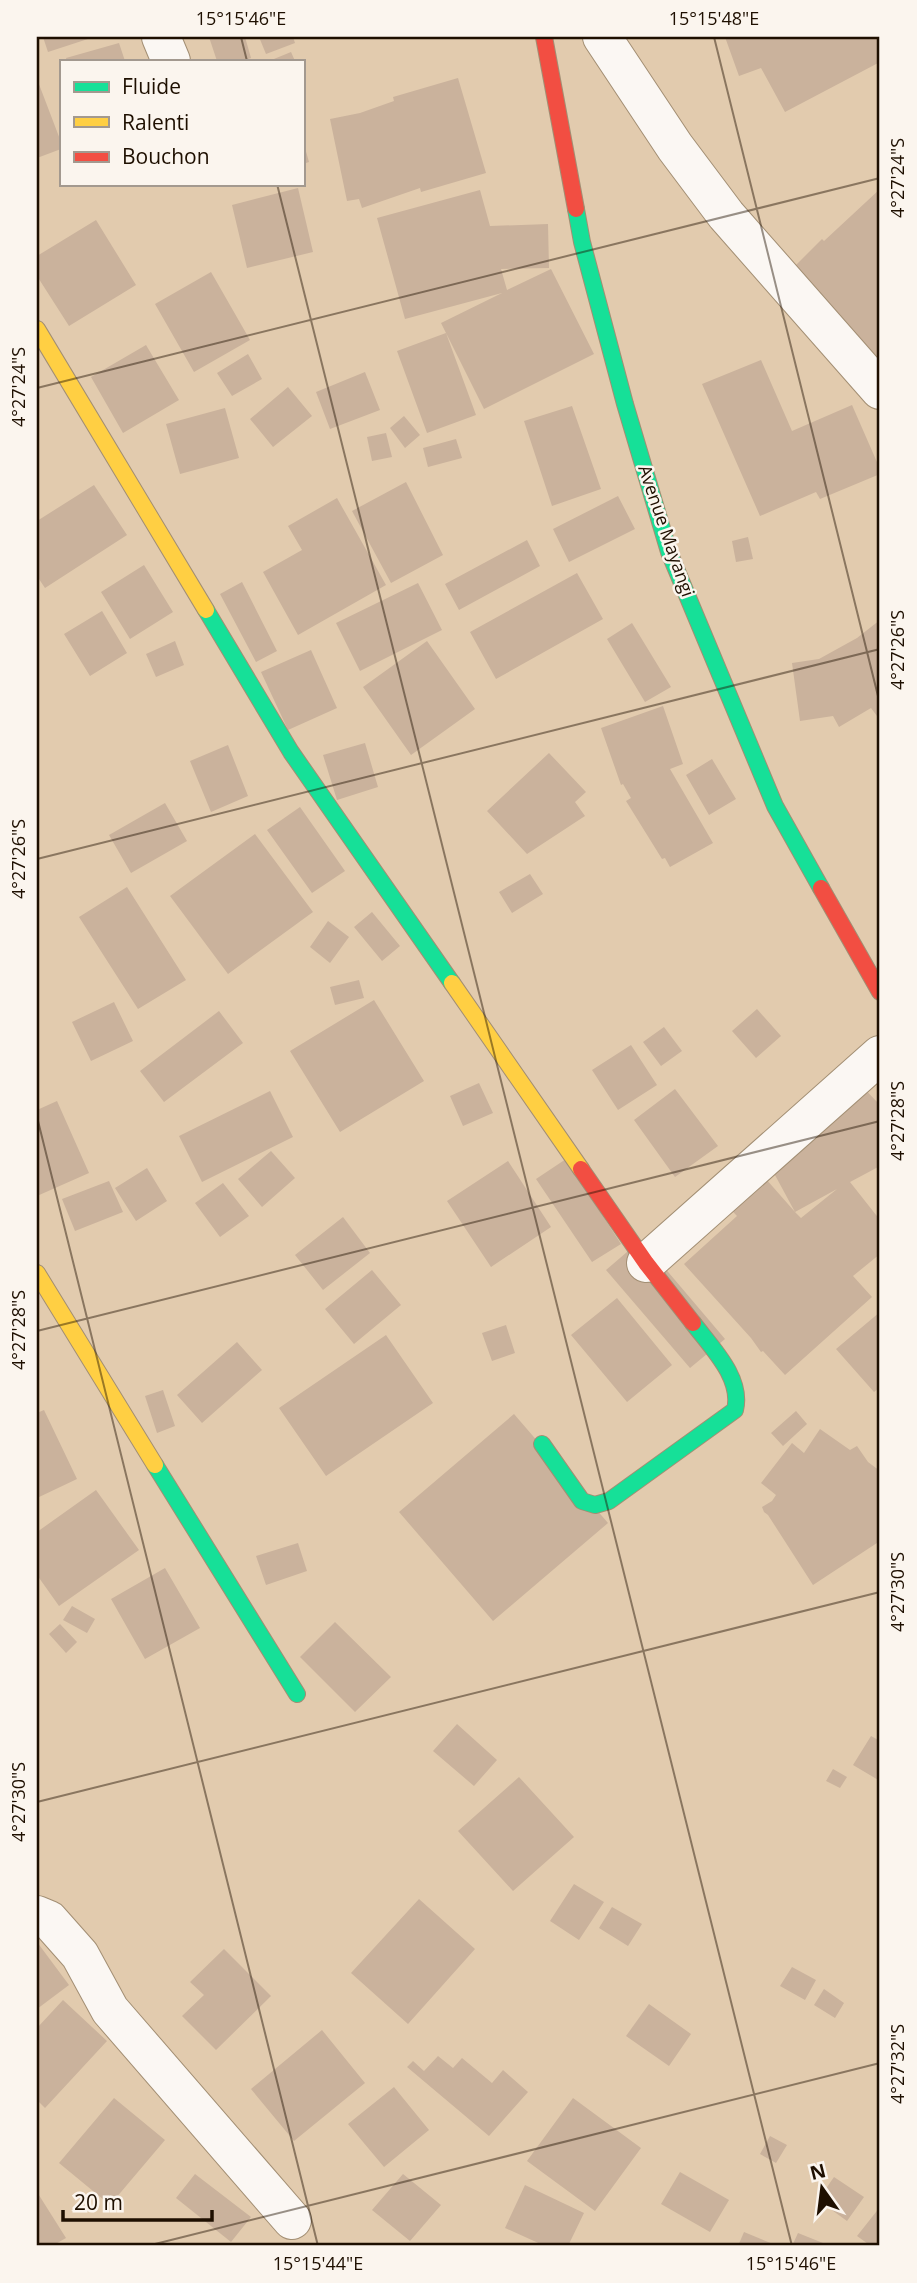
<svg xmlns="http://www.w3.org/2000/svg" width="917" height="2283" viewBox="0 0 917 2283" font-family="'Open Sans',sans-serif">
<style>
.building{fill:#cab29c;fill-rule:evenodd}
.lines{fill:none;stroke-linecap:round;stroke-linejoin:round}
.street-casing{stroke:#a28e73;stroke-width:40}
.fast-casing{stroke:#a28e73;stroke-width:18}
.slow-casing{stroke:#a28e73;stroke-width:18}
.jam-casing{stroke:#a28e73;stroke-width:18}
.street{stroke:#fbf7f3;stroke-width:38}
.fast{stroke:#16e098;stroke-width:16}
.slow{stroke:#ffcf43;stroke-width:16}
.jam{stroke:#f24e42;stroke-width:16}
.ticks{fill:none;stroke:#1e0f00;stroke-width:2;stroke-opacity:0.45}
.labels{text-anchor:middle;stroke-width:5;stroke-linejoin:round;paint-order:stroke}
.street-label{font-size:18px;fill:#1e0f00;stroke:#fbf5ee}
.neatline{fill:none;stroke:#1e0f00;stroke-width:2.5}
.ticks-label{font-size:18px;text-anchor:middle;fill:#1e0f00}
</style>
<rect width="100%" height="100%" fill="#e2cbae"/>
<path class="building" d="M 43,37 L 94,37 L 48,52 Z
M 209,37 L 245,37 L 251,58 L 242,61 L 217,61 Z
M 259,37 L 293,37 L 295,43 L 266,54 Z
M 725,37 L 880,37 L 880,62 L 785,112 L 761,68 L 739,76 Z
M 119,43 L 125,61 L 67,61 L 66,58 Z
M 291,52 L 295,61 L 269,61 Z
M 458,78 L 486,173 L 421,192 L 420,188 L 362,208 L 359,199 L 347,201 L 330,119 L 360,113 L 394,101 L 393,97 Z
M 37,79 L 61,142 L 61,149 L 37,158 Z
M 303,141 L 309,162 L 303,164 Z
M 298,188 L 313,252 L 247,268 L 232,205 Z
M 880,189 L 880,362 L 783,278 L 822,239 L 824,241 Z
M 480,190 L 490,226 L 548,224 L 549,268 L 501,269 L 507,290 L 551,269 L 594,354 L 484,409 L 446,333 L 476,415 L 427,433 L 397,351 L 446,333 L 441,323 L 502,293 L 405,319 L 377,218 Z
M 96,220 L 136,285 L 69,326 L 37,276 L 37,256 Z
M 211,272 L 250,340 L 194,372 L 155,304 Z
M 146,345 L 179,400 L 123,433 L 91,377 Z
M 248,354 L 262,379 L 232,396 L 217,373 Z
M 761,360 L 792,431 L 852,405 L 880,469 L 880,474 L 820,499 L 816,492 L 760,516 L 702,384 Z
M 365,372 L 380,410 L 330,429 L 316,392 Z
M 288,387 L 312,416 L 273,447 L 250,419 Z
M 572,406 L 601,489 L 552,506 L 524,421 Z
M 225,408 L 239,458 L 180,474 L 166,424 Z
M 404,416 L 420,435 L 405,448 L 390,428 Z
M 386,433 L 392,457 L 372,461 L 367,437 Z
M 456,439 L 462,458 L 428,467 L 423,448 Z
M 406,482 L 443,555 L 391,583 L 352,511 Z
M 94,485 L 127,535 L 45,588 L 37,576 L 37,521 Z
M 618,496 L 635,529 L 569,562 L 553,529 Z
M 337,498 L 386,585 L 298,635 L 263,572 L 302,550 L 288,526 Z
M 748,537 L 753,559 L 736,562 L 732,541 Z
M 527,540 L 540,566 L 459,610 L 445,584 Z
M 144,565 L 173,612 L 130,639 L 101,592 Z
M 577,573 L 603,619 L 496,679 L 470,632 Z
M 242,582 L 277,651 L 256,662 L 220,594 Z
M 418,583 L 442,630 L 360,671 L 336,623 Z
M 102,611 L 127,653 L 90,676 L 64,634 Z
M 880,620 L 880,720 L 871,708 L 839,727 L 833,716 L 800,721 L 792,663 L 819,659 L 857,638 Z
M 632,623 L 671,687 L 645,702 L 607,639 Z
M 175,641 L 184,665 L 156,677 L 146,654 Z
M 427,641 L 475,709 L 411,755 L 363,687 Z
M 311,650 L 337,708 L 288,730 L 261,672 Z
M 663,706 L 683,764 L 670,769 L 713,843 L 670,867 L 665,858 L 662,859 L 626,801 L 631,798 L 623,784 L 621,785 L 601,728 Z
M 365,743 L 378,787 L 337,800 L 323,755 Z
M 228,745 L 248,796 L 211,812 L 190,761 Z
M 549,753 L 586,792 L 575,802 L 585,816 L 527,854 L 487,811 Z
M 712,759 L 736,799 L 709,815 L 686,775 Z
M 165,803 L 187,841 L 131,873 L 109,835 Z
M 300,807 L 345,871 L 312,893 L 267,830 Z
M 255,834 L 313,912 L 228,974 L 170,896 Z
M 530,874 L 543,894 L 512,913 L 499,892 Z
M 127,887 L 186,980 L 138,1009 L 79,917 Z
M 372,912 L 400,946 L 382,961 L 354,927 Z
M 328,921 L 349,937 L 330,963 L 310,947 Z
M 359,980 L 364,998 L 335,1005 L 330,987 Z
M 374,1000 L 424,1081 L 340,1132 L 290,1051 Z
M 114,1002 L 133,1041 L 91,1061 L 72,1022 Z
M 757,1009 L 781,1036 L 756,1058 L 732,1031 Z
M 219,1011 L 243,1043 L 164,1102 L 140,1071 Z
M 664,1027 L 682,1051 L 661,1066 L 643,1042 Z
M 631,1045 L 657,1085 L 618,1110 L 592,1070 Z
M 858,1082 L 878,1103 L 880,1102 L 880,1166 L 850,1182 L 880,1220 L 880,1254 L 853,1276 L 872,1297 L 785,1375 L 763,1351 L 761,1352 L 751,1338 L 684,1264 L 737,1216 L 717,1195 L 752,1163 L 795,1212 L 769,1164 ZM 837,1189 L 801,1218 L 795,1212 Z
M 479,1083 L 493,1113 L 463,1126 L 450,1096 Z
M 675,1089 L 718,1146 L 675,1177 L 634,1120 Z
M 270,1091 L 293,1137 L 202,1182 L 179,1136 Z
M 57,1101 L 89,1173 L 37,1196 L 37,1110 Z
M 271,1151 L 295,1178 L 262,1207 L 238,1179 Z
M 566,1159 L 621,1244 L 592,1262 L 536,1179 Z
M 508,1161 L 551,1227 L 491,1267 L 447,1201 Z
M 147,1168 L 167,1201 L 136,1221 L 115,1188 Z
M 109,1181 L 123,1212 L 75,1231 L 62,1199 Z
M 223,1183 L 249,1216 L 220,1237 L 195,1203 Z
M 343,1217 L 370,1253 L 323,1290 L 295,1255 Z
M 641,1240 L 725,1339 L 690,1368 L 606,1270 Z
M 372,1270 L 401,1305 L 354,1344 L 325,1309 Z
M 617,1298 L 672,1365 L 627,1402 L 571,1335 Z
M 880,1312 L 880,1387 L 874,1392 L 836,1349 Z
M 506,1325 L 515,1353 L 492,1361 L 482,1333 Z
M 386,1335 L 433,1403 L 326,1476 L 279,1408 Z
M 237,1342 L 262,1370 L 202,1423 L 177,1395 Z
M 163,1390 L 175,1426 L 157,1433 L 145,1396 Z
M 44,1410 L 77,1479 L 37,1498 L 37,1413 Z
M 796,1411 L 807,1424 L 783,1446 L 771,1433 Z
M 514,1414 L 608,1523 L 493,1621 L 399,1512 Z
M 820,1429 L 850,1450 L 857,1446 L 868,1462 L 880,1471 L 880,1541 L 813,1585 L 768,1515 L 764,1512 L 762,1507 L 772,1501 L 776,1495 L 761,1483 L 792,1443 L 804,1453 Z
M 96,1490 L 139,1550 L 59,1606 L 37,1575 L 37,1532 Z
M 298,1543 L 307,1571 L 266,1585 L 256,1556 Z
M 165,1568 L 200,1628 L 145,1659 L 111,1599 Z
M 72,1606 L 95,1619 L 87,1633 L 63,1620 Z
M 335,1622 L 391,1677 L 355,1712 L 300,1657 Z
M 60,1624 L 77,1642 L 66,1653 L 49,1634 Z
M 457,1724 L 497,1760 L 474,1786 L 433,1751 Z
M 871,1736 L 880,1741 L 880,1781 L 853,1765 Z
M 833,1769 L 847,1777 L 840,1788 L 826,1781 Z
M 519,1777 L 574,1837 L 513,1891 L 458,1831 Z
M 574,1884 L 604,1902 L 579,1940 L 550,1921 Z
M 419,1899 L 475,1949 L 408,2024 L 351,1973 Z
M 612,1907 L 642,1924 L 628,1946 L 599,1928 Z
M 37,1942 L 69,1985 L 37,2009 Z
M 224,1949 L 271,1996 L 216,2050 L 182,2016 L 204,1995 L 190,1982 Z
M 792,1967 L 816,1980 L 805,2000 L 780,1986 Z
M 824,1989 L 844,2003 L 835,2018 L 814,2005 Z
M 63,2000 L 107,2041 L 45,2108 L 37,2100 L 37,2028 Z
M 649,2004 L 691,2034 L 669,2066 L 626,2036 Z
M 322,2030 L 365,2083 L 294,2141 L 251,2089 Z
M 438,2056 L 453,2068 L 462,2058 L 492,2083 L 503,2070 L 528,2092 L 489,2136 L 407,2067 L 413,2061 L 424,2071 Z
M 394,2087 L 429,2130 L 384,2167 L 348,2124 Z
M 114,2098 L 165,2140 L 110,2205 L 59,2163 Z
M 573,2098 L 641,2148 L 595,2211 L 527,2161 Z
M 770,2136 L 787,2145 L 776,2163 L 760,2154 Z
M 680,2172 L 729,2200 L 710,2232 L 661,2204 Z
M 195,2174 L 251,2217 L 231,2242 L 176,2198 Z
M 403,2174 L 441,2205 L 410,2241 L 372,2210 Z
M 834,2177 L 864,2197 L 847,2221 L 818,2200 Z
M 525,2185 L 584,2213 L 568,2246 L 545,2246 L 505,2228 Z
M 37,2192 L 66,2238 L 52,2246 L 37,2246 Z
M 880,2207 L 880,2246 L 871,2246 L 857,2236 Z
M 744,2232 L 773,2244 L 772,2246 L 738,2246 Z
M 798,2233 L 823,2243 L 822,2246 L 792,2246 Z"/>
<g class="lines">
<g class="street-casing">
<path id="street" d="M 161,37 L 171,61
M 602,37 L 675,147 L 726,215 L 880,390
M 646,1263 L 880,1055
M 37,1915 L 49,1920 L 80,1955 L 110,2010 L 292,2220"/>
</g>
<g class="fast-casing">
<path id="fast" d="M 576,209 L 582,242 L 625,404 L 669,552 L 775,806 L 821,888
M 206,610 L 291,752 L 452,983
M 542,1444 L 582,1501 L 595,1505 L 609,1501 L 735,1410 C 743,1378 711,1347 693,1323
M 155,1465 L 297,1694"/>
</g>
<g class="slow-casing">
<path id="slow" d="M 37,329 L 206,610
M 452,983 L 581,1169
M 37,1273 L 155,1465"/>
</g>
<g class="jam-casing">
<path id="jam" d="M 544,37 L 576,209
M 821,888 L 880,992
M 581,1169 L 646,1263 L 693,1323"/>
</g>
<use href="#street" class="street"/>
<use href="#fast" class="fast"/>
<use href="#slow" class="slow"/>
<use href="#jam" class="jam"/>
</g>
<path class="ticks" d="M 241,37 L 247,61M 714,37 L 880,704M 277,184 L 792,2246M 37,388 L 880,178M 37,859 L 880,649M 37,1117 L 318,2246M 37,1331 L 880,1121M 37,1802 L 880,1592M 147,2246 L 880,2063"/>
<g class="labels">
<g class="street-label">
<text transform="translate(666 531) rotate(71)" y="6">Avenue Mayangi</text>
</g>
</g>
<rect width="917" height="2283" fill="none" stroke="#fbf5ee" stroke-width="77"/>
<rect x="60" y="60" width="245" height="126" fill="#fbf5ee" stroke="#a3998f" stroke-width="2"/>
<rect x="74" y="82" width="35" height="10" fill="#16e098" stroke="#a3998f" stroke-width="2"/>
<text x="122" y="94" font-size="21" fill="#1e0f00">Fluide</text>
<rect x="74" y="117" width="35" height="10" fill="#ffcf43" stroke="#a3998f" stroke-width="2"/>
<text x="122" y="130" font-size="21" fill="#1e0f00">Ralenti</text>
<rect x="74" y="152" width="35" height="10" fill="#f24e42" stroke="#a3998f" stroke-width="2"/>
<text x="122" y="164" font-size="21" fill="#1e0f00">Bouchon</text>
<g transform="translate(822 2188) rotate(346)" stroke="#fbf5ee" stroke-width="5" paint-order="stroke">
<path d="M0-5L12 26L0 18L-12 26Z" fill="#1e0f00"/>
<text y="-10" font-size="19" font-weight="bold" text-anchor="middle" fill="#1e0f00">N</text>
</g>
<path d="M63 2210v10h149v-10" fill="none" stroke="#1e0f00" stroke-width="3.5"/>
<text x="74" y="2210" font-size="21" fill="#1e0f00" stroke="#fbf5ee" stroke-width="5" paint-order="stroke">20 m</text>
<rect x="38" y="38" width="840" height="2206" class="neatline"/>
<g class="ticks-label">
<text x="241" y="25">15°15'46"E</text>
<text x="714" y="25">15°15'48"E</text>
<text transform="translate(898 178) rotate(-90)" y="6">4°27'24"S</text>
<text transform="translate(19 387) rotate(-90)" y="6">4°27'24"S</text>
<text transform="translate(898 650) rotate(-90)" y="6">4°27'26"S</text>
<text transform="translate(19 859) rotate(-90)" y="6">4°27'26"S</text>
<text transform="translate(898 1121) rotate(-90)" y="6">4°27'28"S</text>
<text transform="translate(19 1330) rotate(-90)" y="6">4°27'28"S</text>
<text transform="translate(898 1592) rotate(-90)" y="6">4°27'30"S</text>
<text transform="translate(19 1802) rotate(-90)" y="6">4°27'30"S</text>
<text transform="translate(898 2064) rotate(-90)" y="6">4°27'32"S</text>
<text x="318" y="2270">15°15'44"E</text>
<text x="791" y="2270">15°15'46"E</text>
</g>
</svg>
